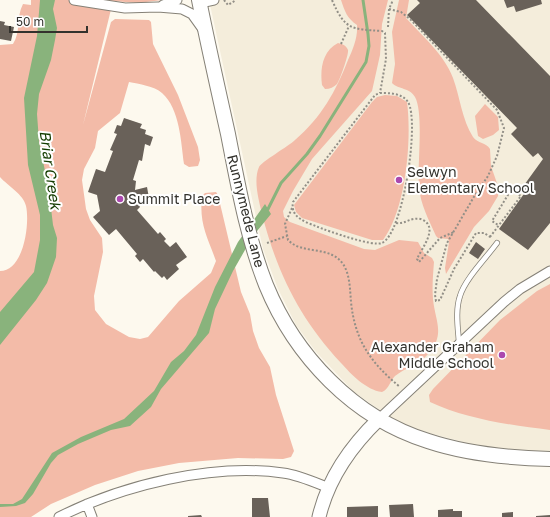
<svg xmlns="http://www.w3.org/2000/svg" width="550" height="517" viewBox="0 0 550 517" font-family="'Golos Text',sans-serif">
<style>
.built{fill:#f4eddb}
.green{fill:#f3bba8}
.water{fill:#89b37c}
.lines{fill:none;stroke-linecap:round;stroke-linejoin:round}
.stream{stroke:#89b37c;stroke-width:3}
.building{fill:#696159}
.lane-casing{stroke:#858177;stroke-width:6}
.street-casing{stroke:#858177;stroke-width:11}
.secondary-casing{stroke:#858177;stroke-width:15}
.primary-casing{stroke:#858177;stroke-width:16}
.path{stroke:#928f87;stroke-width:2;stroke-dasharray:2 2;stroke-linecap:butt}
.lane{stroke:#fff;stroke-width:4.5}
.street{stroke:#fff;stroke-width:9}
.secondary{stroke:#fff;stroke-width:13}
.primary{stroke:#fff;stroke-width:14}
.poi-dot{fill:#ab48af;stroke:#fff;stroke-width:1.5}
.labels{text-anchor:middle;stroke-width:4;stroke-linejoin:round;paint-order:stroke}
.poi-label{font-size:14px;fill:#33322d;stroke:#fff;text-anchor:start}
.street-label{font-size:14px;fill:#33322d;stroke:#fff}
.water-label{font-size:15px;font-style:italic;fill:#143c01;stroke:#fff}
</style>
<rect width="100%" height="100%" fill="#fdf9ee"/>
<path class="built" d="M 209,0 L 550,0 L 550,451 L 518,451 L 478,446 L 414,429 L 390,417 L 354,392 L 316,352 L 296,325 L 278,289 L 263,249 Z"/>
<path class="green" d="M 31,0 L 162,0 L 138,3 L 113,1 L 83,125 L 111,22 L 115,19 L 149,20 L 151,22 L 153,44 L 178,95 L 198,147 L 200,160 L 198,166 L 189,167 L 184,164 C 181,142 180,109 162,93 C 154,86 139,84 129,82 L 120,113 L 98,131 L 95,148 L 84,169 L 82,180 L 86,209 L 90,220 L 102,238 L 103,252 L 94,296 L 95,310 L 106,324 L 129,337 L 140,339 L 148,337 L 179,301 L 211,273 L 216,261 C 207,236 199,224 202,196 L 205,193 L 216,192 L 218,195 L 241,292 L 250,314 L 253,331 L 259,348 L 270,367 L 276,395 L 294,451 L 291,457 L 283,459 L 238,458 L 179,463 L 138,471 L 95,485 L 51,504 L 31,517 L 0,517 L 0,271 C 24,271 30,223 26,206 C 24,195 8,186 0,177 L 0,45 L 13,44 C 21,32 16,17 23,4 L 31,5 Z
M 341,0 L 388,0 L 382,24 L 380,55 L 372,91 L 312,159 L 293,191 L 283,211 L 284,217 L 290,222 L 364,249 L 375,250 L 399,240 L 418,242 L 424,253 L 432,258 L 434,262 C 433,275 432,287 433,299 C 435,321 446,334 428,354 C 420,364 405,368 395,376 C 390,381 389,389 382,392 C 366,390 351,374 341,363 C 300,319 277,273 262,214 C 259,200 253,181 259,167 C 261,162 289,146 295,140 C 321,118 336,91 348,60 C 353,49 358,37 357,25 C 347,18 345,12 341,0 Z
M 399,0 L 409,0 L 406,18 C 423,37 444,54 453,78 C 460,97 462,120 473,137 C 478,144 486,142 490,149 L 491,166 L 499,189 L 498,196 L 489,211 L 474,227 L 446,274 L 445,268 L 449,242 L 448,239 L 438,238 L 436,236 C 429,220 420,204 419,186 C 417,167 424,113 415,97 C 409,87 399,90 392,83 L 395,64 L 392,32 Z
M 338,43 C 342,44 346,45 348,50 C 349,54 340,80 337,84 C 334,87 330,89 325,89 L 322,85 C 320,70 322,51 338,43 Z
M 385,95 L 397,96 L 407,102 C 412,139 406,210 383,240 L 372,240 L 302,218 L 296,212 L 294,205 L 372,102 L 377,97 Z
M 485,104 L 498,117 L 499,130 L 493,135 L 483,139 L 478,136 L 475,116 Z
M 550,284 L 550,430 C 510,425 466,419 430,402 L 429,395 L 433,389 L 500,320 L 537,291 Z"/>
<path class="water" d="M 40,0 L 55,0 L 53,9 L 57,28 L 55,40 L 51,60 L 39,94 L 37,114 L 39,141 L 49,191 L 53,225 L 57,238 L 56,257 L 47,283 L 36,300 L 0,345 L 0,312 L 34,272 L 40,240 L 40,215 L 28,165 L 24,98 L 37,36 Z
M 265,204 L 271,214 L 253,236 L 233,271 L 215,309 L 209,333 L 161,389 L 151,407 L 130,426 L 111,430 L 78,444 L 58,455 L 51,463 L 33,494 L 25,503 L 16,506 L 0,507 L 0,504 L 13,504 L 22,499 L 52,453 L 81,437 L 124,419 L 154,391 L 171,362 L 184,351 L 196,335 L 215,287 L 238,242 Z"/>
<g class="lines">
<path class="stream" d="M 268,209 L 281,183 L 307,154 L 320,136 L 366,62 L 369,46 L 368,34 L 363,0"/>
</g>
<path class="building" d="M 417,0 L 476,0 L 550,76 L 550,223 L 528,250 L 499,229 L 526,191 L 522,188 L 543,159 L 538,153 L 533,157 L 511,134 L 517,128 L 407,15 L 420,3 Z
M 504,0 L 541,0 L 542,4 L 516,12 L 514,6 L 507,8 Z
M 0,21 L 5,22 L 4,25 L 14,27 L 11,41 L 0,39 Z
M 124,118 L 142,124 L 140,128 L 146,130 L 145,134 L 153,137 L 150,146 L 145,144 L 142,161 L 139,160 L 133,180 L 136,181 L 135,190 L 147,187 L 149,198 L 136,201 L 140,207 L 137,210 L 158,234 L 160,232 L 166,239 L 164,241 L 170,247 L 176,242 L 187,257 L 176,265 L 179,269 L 167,280 L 164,276 L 162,278 L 155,271 L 154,272 L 143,259 L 140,262 L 135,256 L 137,254 L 116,229 L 109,235 L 93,217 L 100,211 L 97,195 L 88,192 L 96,169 L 105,172 L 113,151 L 110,150 L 117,134 L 114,133 L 117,125 L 121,126 Z
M 476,242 L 485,249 L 478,259 L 469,253 Z
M 252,498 L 268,498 L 270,517 L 252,517 Z
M 413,504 L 414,517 L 390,517 L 389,505 Z
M 378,506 L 378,517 L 347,517 L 347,507 Z
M 453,509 L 453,511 L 462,511 L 462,517 L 438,517 L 438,510 Z
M 513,512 L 513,517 L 502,517 L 502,513 Z
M 201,515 L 202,517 L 188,517 L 188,516 Z
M 550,515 L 550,517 L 536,517 L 536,516 Z"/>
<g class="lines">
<g class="lane-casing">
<path id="lane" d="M 459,343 C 458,328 455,311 460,296 C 465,279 486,258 497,243"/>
</g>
<g class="street-casing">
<path id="street" d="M 74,0 L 125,8 L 158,7 L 182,9 L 192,14 L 202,28
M 200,3 L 214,0
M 163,5 L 177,0
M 379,419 L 504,302 L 520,289 L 550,271
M 87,504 L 92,517
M 59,517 C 123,485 212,463 283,473 C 299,475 314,482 329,488"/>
</g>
<g class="secondary-casing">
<path id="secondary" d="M 319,517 C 328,479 352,445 379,419"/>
</g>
<g class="primary-casing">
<path id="primary" d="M 199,0 C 208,45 218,89 228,134 C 238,185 247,237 266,285 C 295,356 354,418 428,441 C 467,454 509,458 550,459"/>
</g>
<path class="path" d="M 224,0 L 228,5 L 236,0
M 332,0 C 345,30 351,29 382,31 L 385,33 L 386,59 L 380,93
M 389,9 L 401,12 L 411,20 L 497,110 L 504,128 L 497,156 L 488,176 L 475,195 L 447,243 L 437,279 L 435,295 L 436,301 L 440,300 L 454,269 L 476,233 L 484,233 L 492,238
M 388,27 L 389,9 L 393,0
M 341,44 L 349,26
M 380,93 C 389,93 402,93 408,102 C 420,121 403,234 382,243 C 373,247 328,231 318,227 C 306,222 290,218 293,202 L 375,95 Z
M 292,208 L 285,224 L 288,240 C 302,255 330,245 343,264 C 350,274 350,290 351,302 C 355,341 371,363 400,387
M 396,223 C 404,224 407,220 414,219 C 418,218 423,219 426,222 C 436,231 422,248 417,259 L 419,262 L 440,238 L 454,232
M 490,237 L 521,196 L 511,190 L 492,221 L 498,225
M 267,243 L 287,236"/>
<use href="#lane" class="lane"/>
<use href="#street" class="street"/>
<use href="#secondary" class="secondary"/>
<use href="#primary" class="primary"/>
</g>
<g class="poi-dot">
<circle cx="399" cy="180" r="4"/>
<circle cx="120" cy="199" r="4"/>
<circle cx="502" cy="355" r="4"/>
</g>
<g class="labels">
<g class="poi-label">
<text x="407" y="177">Selwyn<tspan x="407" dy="16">Elementary School</tspan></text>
<text x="128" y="204">Summit Place</text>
<text x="494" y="352" text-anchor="end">Alexander Graham<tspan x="494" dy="16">Middle School</tspan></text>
</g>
<g class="street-label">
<text transform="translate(246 211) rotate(76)" y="5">Runnymede Lane</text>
</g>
<g class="water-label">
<text transform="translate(50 170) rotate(82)" y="5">Briar Creek</text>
</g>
</g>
<path d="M10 26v6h77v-6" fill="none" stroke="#33322d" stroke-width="2"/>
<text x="16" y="26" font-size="12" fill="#33322d" stroke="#ffffff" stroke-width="3" paint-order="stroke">50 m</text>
</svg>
